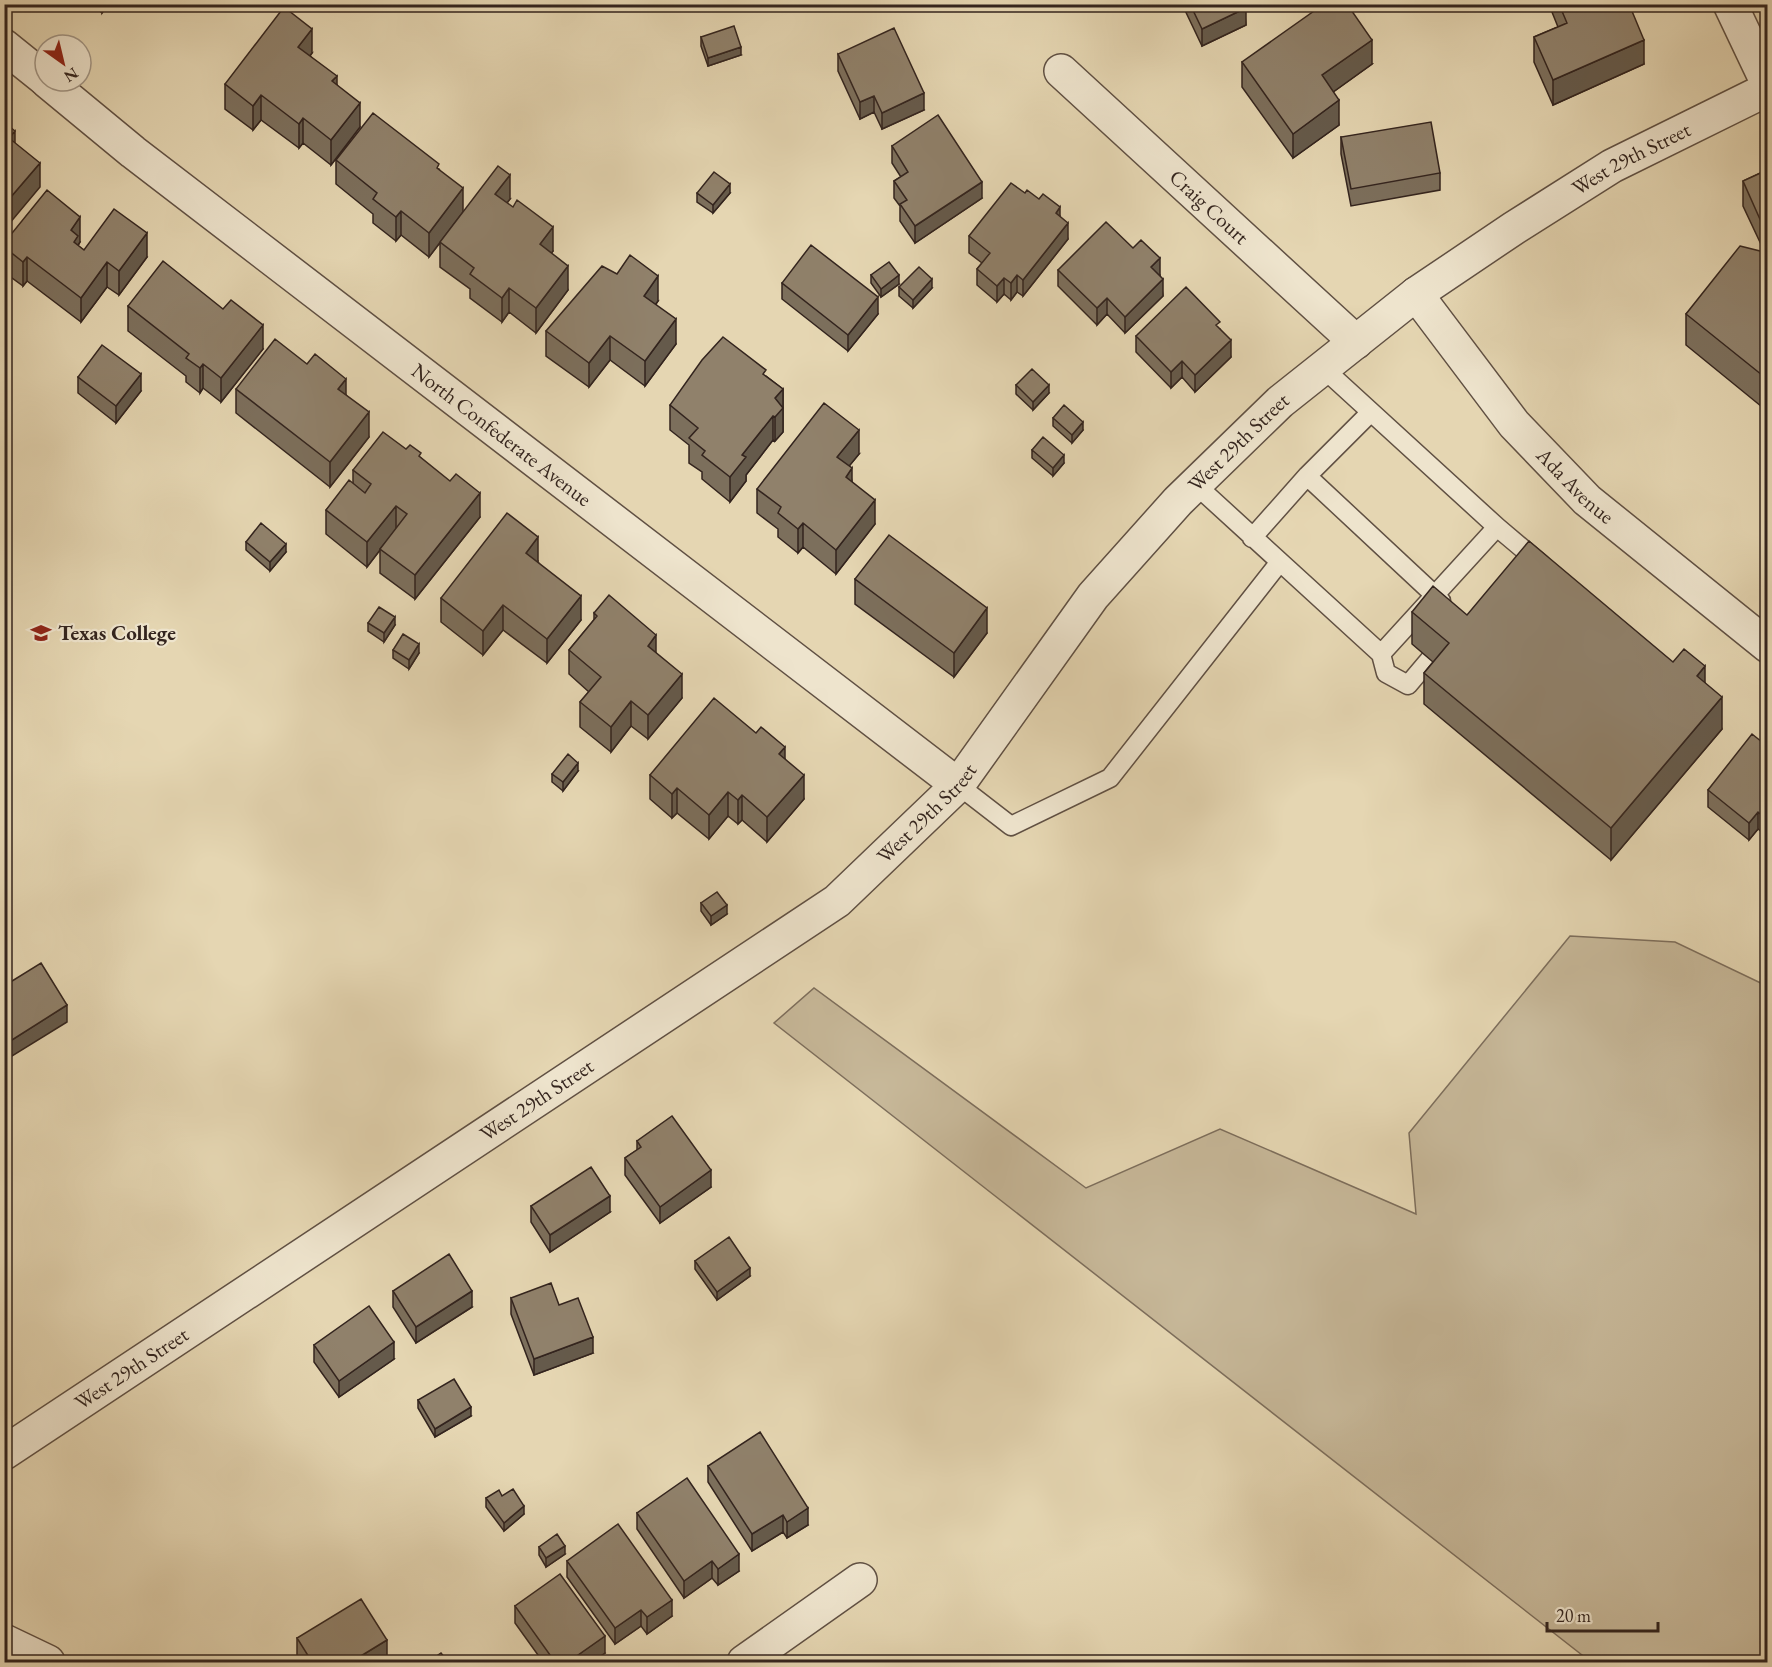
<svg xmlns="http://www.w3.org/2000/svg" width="1772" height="1667" viewBox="0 0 1772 1667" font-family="'EB Garamond',serif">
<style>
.green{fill:#c7b899;stroke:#7d6e5c;stroke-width:1.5}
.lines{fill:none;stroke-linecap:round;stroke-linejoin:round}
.lane-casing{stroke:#605043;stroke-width:21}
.street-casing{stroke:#605043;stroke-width:36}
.lane{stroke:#eee4cd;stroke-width:18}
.street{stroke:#eee4cd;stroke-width:33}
.wall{fill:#7c6f5c;stroke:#33241e;stroke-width:1.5}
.shaded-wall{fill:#655a4b;stroke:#33241e;stroke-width:1.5}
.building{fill:#90816b;stroke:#33241e;stroke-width:1.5}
.labels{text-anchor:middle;stroke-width:4.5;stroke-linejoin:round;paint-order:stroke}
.street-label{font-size:21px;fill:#33241e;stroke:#eee4cd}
.poi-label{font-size:21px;font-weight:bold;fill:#33241e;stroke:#eee4cd;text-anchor:start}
</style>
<rect width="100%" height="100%" fill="#e5d6b2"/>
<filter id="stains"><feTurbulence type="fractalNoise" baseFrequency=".00333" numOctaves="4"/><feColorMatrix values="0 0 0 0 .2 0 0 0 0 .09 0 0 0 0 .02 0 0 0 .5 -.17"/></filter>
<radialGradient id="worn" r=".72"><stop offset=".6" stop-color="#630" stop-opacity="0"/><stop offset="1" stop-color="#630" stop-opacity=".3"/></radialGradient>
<path class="green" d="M 1570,936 L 1675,942 L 1767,986 L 1767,1662 L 1591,1662 L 774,1023 L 814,988 L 1086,1188 L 1220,1129 L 1416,1214 L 1409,1133 Z"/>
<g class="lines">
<g class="lane-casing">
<path id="lane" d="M 1307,476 L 1441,601
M 1196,485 L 1381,654 L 1497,527 L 1323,368
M 1497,527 L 1541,564
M 1252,538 L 1307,476 L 1370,413
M 1381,654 L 1386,673 L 1408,685 L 1430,659
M 958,785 L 1011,826 L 1110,778 L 1279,563"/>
</g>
<g class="street-casing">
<g id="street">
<path d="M 1730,4 L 1768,84"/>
<path d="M 4,46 L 45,79"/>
<path id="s1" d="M 1061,71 L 1356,342"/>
<path id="s2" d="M 47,81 L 133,152 L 958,785"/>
<path id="s3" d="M 1416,294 L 1514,424 L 1587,500 L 1768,646"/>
<path id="s4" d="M 4,1453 L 837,901 L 958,785 L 1093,596 L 1178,501 L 1280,402 L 1416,294 L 1514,228 L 1612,166 L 1768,89"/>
<path d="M 4,1641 L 48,1662"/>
<path d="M 744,1662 L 860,1580"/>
</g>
</g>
<use href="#lane" class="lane"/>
<use href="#street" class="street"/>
</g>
<path class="wall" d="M 91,4 L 108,4 L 102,13 Z
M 1182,4 L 1246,4 L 1244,5 L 1246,25 L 1202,46 Z
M 1550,4 L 1629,4 L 1644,64 L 1553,105 L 1534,62 L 1534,37 L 1558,27 L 1550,7 Z
M 701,37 L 741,55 L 708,66 L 701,46 Z
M 312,53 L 310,56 L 337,85 L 360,127 L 331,165 L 303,143 L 299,148 L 261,120 L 253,130 L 225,109 L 225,84 Z
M 838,54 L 924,110 L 882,129 L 874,112 L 860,119 L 838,71 Z
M 1242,62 L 1372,64 L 1333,92 L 1339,125 L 1293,158 L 1242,87 Z
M 1341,137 L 1440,173 L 1440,190 L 1351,206 L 1341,154 Z
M 892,146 L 982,198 L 915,243 L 900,221 L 900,206 L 894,198 L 894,181 L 901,177 L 892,163 Z
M 336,160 L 439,169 L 463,212 L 510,199 L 507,203 L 553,251 L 551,253 L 568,290 L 536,333 L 509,312 L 502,322 L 470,298 L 470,289 L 440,267 L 440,242 L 462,214 L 429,257 L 401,235 L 396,241 L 373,223 L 373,214 L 336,184 Z
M 1767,170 L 1767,411 L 1686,345 L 1686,314 L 1766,255 L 1743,206 L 1743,181 Z
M 697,193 L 730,193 L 713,213 L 697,202 Z
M 1025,193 L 1060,216 L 1068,239 L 1023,296 L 1017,292 L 1011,300 L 1004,294 L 997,302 L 977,285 L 977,269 L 982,263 L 969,253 L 969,236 Z
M 80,242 L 78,246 L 84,250 L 147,257 L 119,295 L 107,287 L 81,322 L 27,281 L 23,286 L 4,272 L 4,243 Z
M 1058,270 L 1160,275 L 1163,296 L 1125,333 L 1107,314 L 1097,325 L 1058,286 Z
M 871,275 L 899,284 L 881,297 L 871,283 Z
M 782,283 L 878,314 L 848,351 L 782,299 Z
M 899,287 L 932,288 L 913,308 L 899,296 Z
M 658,301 L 656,304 L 676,344 L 645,386 L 610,360 L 589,387 L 546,356 L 546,331 Z
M 128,306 L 263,349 L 221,402 L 203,388 L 200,393 L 186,382 L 186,376 L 128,331 Z
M 1220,329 L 1231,357 L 1195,392 L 1182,377 L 1171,388 L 1136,352 L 1136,336 Z
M 766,376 L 783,389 L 783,432 L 775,441 L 773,440 L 746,475 L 746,481 L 730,502 L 702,479 L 702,472 L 689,463 L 689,445 L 670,430 L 670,405 Z
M 78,377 L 141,391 L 116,423 L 78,393 Z
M 1016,385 L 1049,393 L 1033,410 L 1016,394 Z
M 236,389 L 346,395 L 369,437 L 330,487 L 236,413 Z
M 1053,418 L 1083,430 L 1072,443 L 1053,426 Z
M 406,449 L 421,458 L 480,517 L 415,599 L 380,573 L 380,550 L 367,567 L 326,534 L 326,510 L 353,484 L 353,470 Z
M 1032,450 L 1064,463 L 1053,476 L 1032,458 Z
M 859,454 L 849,466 L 852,482 L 875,524 L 836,574 L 803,547 L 798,553 L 778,537 L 778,529 L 757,513 L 757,489 Z
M 1767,500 L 1767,543 L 1762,538 L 1762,507 Z
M 246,542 L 286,552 L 270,571 L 246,550 Z
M 538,561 L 538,562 L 581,620 L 547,663 L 503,630 L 483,655 L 441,622 L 441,598 Z
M 855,579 L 987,633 L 954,677 L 855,604 Z
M 1412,612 L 1467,615 L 1673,662 L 1705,683 L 1722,729 L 1611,860 L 1424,704 L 1424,673 L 1433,662 L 1412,644 Z
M 594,613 L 656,653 L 682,698 L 648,739 L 631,726 L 611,752 L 580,727 L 580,702 L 589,692 L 569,674 L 569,650 L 594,620 Z
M 368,623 L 395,625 L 384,642 L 368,631 Z
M 393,650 L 419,653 L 409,669 L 393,658 Z
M 1767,746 L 1767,836 L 1758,829 L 1749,840 L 1708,807 L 1708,790 Z
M 785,759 L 804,799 L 767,842 L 742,820 L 738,824 L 728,816 L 709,839 L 677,813 L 672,818 L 650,799 L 650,775 Z
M 578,771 L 563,791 L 552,782 L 552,774 Z
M 701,903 L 727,914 L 711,925 L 701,911 Z
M 637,1141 L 711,1187 L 660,1223 L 625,1175 L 625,1158 L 637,1150 Z
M 531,1206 L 610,1212 L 550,1252 L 531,1222 Z
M 695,1261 L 750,1276 L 717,1300 L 695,1269 Z
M 393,1291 L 472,1307 L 416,1343 L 393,1307 Z
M 511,1298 L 593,1353 L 534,1375 L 511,1314 Z
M 314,1345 L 394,1359 L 339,1397 L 314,1362 Z
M 418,1400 L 471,1416 L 435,1437 L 418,1408 Z
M 708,1466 L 808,1525 L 787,1538 L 783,1532 L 752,1551 L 708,1482 Z
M 502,1496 L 524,1514 L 504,1531 L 486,1507 L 486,1498 Z
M 637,1513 L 739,1571 L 718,1585 L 712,1578 L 684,1598 L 637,1529 Z
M 539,1547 L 565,1554 L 546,1567 L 539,1555 Z
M 567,1561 L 672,1616 L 647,1634 L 641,1626 L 615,1644 L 567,1577 Z
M 515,1606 L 605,1653 L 592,1662 L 543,1662 L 515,1623 Z
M 297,1638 L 387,1657 L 378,1662 L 302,1662 L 297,1655 Z"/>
<path class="shaded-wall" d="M 102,4 L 108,4 L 102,13 Z
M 1246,8 L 1246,25 L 1202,46 L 1202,29 Z
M 312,29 L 312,53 L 298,71 L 298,47 Z
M 1372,40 L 1372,64 L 1322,100 L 1322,75 Z
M 1644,40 L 1644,64 L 1553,105 L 1553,80 Z
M 741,47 L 741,55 L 708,66 L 708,58 Z
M 337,76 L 337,101 L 332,81 Z
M 924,93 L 924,110 L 882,129 L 882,113 Z
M 261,95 L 261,120 L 253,130 L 253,106 Z
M 874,96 L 874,112 L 860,119 L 860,102 Z
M 1339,100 L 1339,125 L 1293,158 L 1293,134 Z
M 360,103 L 360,127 L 331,165 L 331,140 Z
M 303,118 L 303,143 L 299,148 L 299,124 Z
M 15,131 L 15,155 L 9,138 Z
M 40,163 L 40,187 L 4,230 L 4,205 Z
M 510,175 L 510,199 L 495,218 L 495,194 Z
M 982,182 L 982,198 L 915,243 L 915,226 Z
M 730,184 L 730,193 L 713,213 L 713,205 Z
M 463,188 L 463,212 L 429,257 L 429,233 Z
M 1060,207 L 1060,224 L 1056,213 Z
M 401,211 L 401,235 L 396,241 L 396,217 Z
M 80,217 L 80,242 L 78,245 L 78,260 L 71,230 Z
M 1068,223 L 1068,239 L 1023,296 L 1023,280 Z
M 553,227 L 553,251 L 540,269 L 540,244 Z
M 147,233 L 147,257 L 119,295 L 119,271 Z
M 27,257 L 27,281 L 23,286 L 23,262 Z
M 1160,258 L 1160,275 L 1151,283 L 1151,267 Z
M 107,262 L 107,287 L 81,322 L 81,298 Z
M 568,266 L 568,290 L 536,333 L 536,308 Z
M 899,275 L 899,284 L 881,297 L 881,289 Z
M 1017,275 L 1017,292 L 1011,300 L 1011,283 Z
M 658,276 L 658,301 L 644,320 L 644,296 Z
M 1004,278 L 1004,294 L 997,302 L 997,286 Z
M 932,279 L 932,288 L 913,308 L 913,300 Z
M 1163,279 L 1163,296 L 1125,333 L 1125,317 Z
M 509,288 L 509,312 L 502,322 L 502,298 Z
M 878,297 L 878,314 L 848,351 L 848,335 Z
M 1107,298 L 1107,314 L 1097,325 L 1097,308 Z
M 676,319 L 676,344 L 645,386 L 645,361 Z
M 263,325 L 263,349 L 221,402 L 221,378 Z
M 610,336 L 610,360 L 589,387 L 589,363 Z
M 1231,340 L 1231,357 L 1195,392 L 1195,375 Z
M 1182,361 L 1182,377 L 1171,388 L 1171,372 Z
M 203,364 L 203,388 L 200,393 L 200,368 Z
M 141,374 L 141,391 L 116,423 L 116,406 Z
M 346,379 L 346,403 L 338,389 Z
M 1049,385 L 1049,393 L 1033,410 L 1033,402 Z
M 783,389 L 783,432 L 775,441 L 775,398 Z
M 369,412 L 369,437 L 330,487 L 330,462 Z
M 773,416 L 773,440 L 746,475 L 746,481 L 730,502 L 730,477 L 742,455 Z
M 1083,422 L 1083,430 L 1072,443 L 1072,435 Z
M 859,430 L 859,454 L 837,481 L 837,457 Z
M 1064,455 L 1064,463 L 1053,476 L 1053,468 Z
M 852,468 L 852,493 L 846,477 Z
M 480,493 L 480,517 L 415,599 L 415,575 Z
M 875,500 L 875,524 L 836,574 L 836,550 Z
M 396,506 L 396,530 L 380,549 L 380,550 L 367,567 L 367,542 Z
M 803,523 L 803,547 L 798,553 L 798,529 Z
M 538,537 L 538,561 L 526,577 L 526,553 Z
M 286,544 L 286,552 L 270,571 L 270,562 Z
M 581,596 L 581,620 L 547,663 L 547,639 Z
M 503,605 L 503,630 L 483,655 L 483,631 Z
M 987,608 L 987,633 L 954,677 L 954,653 Z
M 395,617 L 395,625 L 384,642 L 384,633 Z
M 656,635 L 656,659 L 648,646 Z
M 419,644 L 419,653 L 409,669 L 409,660 Z
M 1705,666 L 1705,698 L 1697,676 Z
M 682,674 L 682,698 L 648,739 L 648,715 Z
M 1722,697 L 1722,729 L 1611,860 L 1611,828 Z
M 631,701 L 631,726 L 611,752 L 611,727 Z
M 785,747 L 785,771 L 779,754 Z
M 578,763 L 578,771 L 563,791 L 563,782 Z
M 804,775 L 804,799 L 767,842 L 767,817 Z
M 677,788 L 677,813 L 672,818 L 672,794 Z
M 728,792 L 728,816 L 709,839 L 709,815 Z
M 742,795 L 742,820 L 738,824 L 738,800 Z
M 1758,812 L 1758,829 L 1749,840 L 1749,823 Z
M 727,905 L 727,914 L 711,925 L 711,916 Z
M 67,1005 L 67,1022 L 4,1061 L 4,1045 Z
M 711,1170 L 711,1187 L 660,1223 L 660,1207 Z
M 610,1196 L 610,1212 L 550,1252 L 550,1235 Z
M 750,1268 L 750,1276 L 717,1300 L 717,1292 Z
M 472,1291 L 472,1307 L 416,1343 L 416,1327 Z
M 593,1337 L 593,1353 L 534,1375 L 534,1359 Z
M 394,1342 L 394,1359 L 339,1397 L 339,1381 Z
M 471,1407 L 471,1416 L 435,1437 L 435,1429 Z
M 524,1506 L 524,1514 L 504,1531 L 504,1523 Z
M 808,1508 L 808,1525 L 787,1538 L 787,1522 Z
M 783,1515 L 783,1532 L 752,1551 L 752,1534 Z
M 565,1546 L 565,1554 L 546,1567 L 546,1558 Z
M 739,1554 L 739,1571 L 718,1585 L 718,1569 Z
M 712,1561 L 712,1578 L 684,1598 L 684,1581 Z
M 672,1600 L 672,1616 L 647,1634 L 647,1617 Z
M 641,1610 L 641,1626 L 615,1644 L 615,1628 Z
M 605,1636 L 605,1653 L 592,1662 L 568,1662 Z
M 387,1640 L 387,1657 L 378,1662 L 351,1662 Z"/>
<path class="building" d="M 1190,4 L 1244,4 L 1246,8 L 1202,29 Z
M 1324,4 L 1347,4 L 1372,40 L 1322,75 L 1339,100 L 1293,134 L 1242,62 Z
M 1559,4 L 1629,4 L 1644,40 L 1553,80 L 1534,37 L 1567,23 Z
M 284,7 L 312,29 L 298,47 L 337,76 L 332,81 L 360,103 L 331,140 L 303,118 L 299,124 L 261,95 L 253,106 L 225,84 Z
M 734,26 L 741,47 L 708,58 L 701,37 Z
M 894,28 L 924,93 L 882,113 L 874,96 L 860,102 L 838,54 Z
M 373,113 L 439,164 L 437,168 L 463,188 L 429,233 L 401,211 L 396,217 L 373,199 L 377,193 L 336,160 Z
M 938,115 L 982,182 L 915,226 L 900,204 L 907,200 L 894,181 L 908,172 L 892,146 Z
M 4,122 L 15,131 L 9,138 L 40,163 L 4,205 Z
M 1431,122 L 1440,173 L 1351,189 L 1341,137 Z
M 498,166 L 510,175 L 495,194 L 513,207 L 517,200 L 553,227 L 540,244 L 568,266 L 536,308 L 509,288 L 502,298 L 470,274 L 474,268 L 440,242 Z
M 1767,170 L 1767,235 L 1743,181 Z
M 714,172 L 730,184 L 713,205 L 697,193 Z
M 1011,183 L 1025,193 L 1027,190 L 1039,199 L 1043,194 L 1060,207 L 1056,213 L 1068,223 L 1023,280 L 1017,275 L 1011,283 L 1004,278 L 997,286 L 977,269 L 990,253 L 969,236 Z
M 47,190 L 80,217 L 71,230 L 78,236 L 74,242 L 84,250 L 114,209 L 147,233 L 119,271 L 107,262 L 81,298 L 27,257 L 23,262 L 4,247 L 4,243 Z
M 1106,222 L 1133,248 L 1141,240 L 1160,258 L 1151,267 L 1163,279 L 1125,317 L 1107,298 L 1097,308 L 1058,270 Z
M 811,245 L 878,297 L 848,335 L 782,283 Z
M 1740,246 L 1760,251 L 1767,257 L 1767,379 L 1686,314 Z
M 630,255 L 658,276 L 644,296 L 676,319 L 645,361 L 610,336 L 589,363 L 546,331 L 602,266 L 617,274 Z
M 163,261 L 223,309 L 231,300 L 263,325 L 221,378 L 203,364 L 200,368 L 186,358 L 189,354 L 128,306 Z
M 889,262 L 899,275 L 881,289 L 871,275 Z
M 919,267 L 932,279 L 913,300 L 899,287 Z
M 1186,287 L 1220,322 L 1216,325 L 1231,340 L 1195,375 L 1182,361 L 1171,372 L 1136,336 Z
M 723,337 L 766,370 L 763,374 L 783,389 L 775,398 L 783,408 L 775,417 L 773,416 L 742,455 L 746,457 L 730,477 L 702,455 L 705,451 L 689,438 L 698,428 L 670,405 L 702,360 Z
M 275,339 L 307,364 L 315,354 L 346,379 L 338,389 L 369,412 L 330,462 L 236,389 Z
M 102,345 L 141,374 L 116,406 L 78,377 Z
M 1032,369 L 1049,385 L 1033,402 L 1016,385 Z
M 824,403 L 859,430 L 837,457 L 852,468 L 846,477 L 875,500 L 836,550 L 803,523 L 798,529 L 778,513 L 781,507 L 757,489 Z
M 1064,405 L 1083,422 L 1072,435 L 1053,418 Z
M 383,432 L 406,449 L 410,445 L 421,453 L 419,456 L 450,481 L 456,474 L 480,493 L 415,575 L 380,549 L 407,514 L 396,506 L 367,542 L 326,510 L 349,480 L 365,493 L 371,484 L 353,470 Z
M 1043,437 L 1064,455 L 1053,468 L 1032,450 Z
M 1767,500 L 1767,511 L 1762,507 Z
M 507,513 L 538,537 L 526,553 L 581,596 L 547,639 L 503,605 L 483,631 L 441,598 Z
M 261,523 L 286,544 L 270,562 L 246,542 Z
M 889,535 L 987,608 L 954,653 L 855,579 Z
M 1529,541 L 1673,662 L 1684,649 L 1705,666 L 1697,676 L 1722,697 L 1611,828 L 1424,673 L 1449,643 L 1412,612 L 1433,586 L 1467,615 Z
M 609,595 L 656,635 L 648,646 L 682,674 L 648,715 L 631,701 L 611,727 L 580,702 L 601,677 L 569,650 L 597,616 L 594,613 Z
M 379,607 L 395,617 L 384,633 L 368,623 Z
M 403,634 L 419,644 L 409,660 L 393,650 Z
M 714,698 L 756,733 L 761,727 L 785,747 L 779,754 L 804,775 L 767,817 L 742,795 L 738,800 L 728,792 L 709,815 L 677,788 L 672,794 L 650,775 Z
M 1752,734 L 1767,746 L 1767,820 L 1758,812 L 1749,823 L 1708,790 Z
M 568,754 L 578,763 L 563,782 L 552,774 Z
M 717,892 L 727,905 L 711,916 L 701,903 Z
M 41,963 L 67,1005 L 4,1045 L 4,986 Z
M 672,1116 L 711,1170 L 660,1207 L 625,1158 L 641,1147 L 637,1141 Z
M 591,1167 L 610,1196 L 550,1235 L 531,1206 Z
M 729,1237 L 750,1268 L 717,1292 L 695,1261 Z
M 449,1254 L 472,1291 L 416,1327 L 393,1291 Z
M 551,1283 L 559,1305 L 578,1298 L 593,1337 L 534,1359 L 511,1298 Z
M 369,1306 L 394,1342 L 339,1381 L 314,1345 Z
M 454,1379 L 471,1407 L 435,1429 L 418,1400 Z
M 760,1432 L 808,1508 L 787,1522 L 783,1515 L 752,1534 L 708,1466 Z
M 687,1478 L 739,1554 L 718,1569 L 712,1561 L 684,1581 L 637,1513 Z
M 513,1489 L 524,1506 L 504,1523 L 486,1498 L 499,1490 L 502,1496 Z
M 618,1524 L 672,1600 L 647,1617 L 641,1610 L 615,1628 L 567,1561 Z
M 557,1534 L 565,1546 L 546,1558 L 539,1547 Z
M 560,1574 L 605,1636 L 568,1662 L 555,1662 L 515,1606 Z
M 361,1599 L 387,1640 L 351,1662 L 312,1662 L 297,1638 Z
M 441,1653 L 448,1662 L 428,1662 Z"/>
<defs>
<g id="university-bare" transform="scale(1.62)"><path d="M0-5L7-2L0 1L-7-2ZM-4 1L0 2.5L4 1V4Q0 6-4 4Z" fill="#8f2418" stroke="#eee4cd" stroke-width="2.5" paint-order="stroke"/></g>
</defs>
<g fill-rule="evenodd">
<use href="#university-bare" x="41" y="633"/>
</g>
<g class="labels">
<g class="street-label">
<text dy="7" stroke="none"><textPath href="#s4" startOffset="2097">West 29th Street</textPath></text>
<text dy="7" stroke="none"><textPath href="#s1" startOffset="201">Craig Court</textPath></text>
<text dy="7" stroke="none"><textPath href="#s2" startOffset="576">North Confederate Avenue</textPath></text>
<text dy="7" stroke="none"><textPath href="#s4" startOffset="1611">West 29th Street</textPath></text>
<text dy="7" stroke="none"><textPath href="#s3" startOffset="250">Ada Avenue</textPath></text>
<text dy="7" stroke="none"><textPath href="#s4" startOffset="1125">West 29th Street</textPath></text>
<text dy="7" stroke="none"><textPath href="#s4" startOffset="639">West 29th Street</textPath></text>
<text dy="7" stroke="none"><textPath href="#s4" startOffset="153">West 29th Street</textPath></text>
</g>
<g class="poi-label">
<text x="58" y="640">Texas College</text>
</g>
</g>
<rect width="1772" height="1667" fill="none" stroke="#e5d6b2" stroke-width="24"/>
<rect x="6" y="6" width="1760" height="1655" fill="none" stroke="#33241e" stroke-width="3"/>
<rect x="12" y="12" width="1748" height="1643" fill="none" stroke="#33241e" stroke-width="1.5"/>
<g transform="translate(63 63) rotate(146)"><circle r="28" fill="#eee4cd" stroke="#a39787" stroke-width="1.5"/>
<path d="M0-4.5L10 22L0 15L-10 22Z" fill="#8f2418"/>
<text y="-9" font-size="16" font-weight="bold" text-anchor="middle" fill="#33241e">N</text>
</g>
<path d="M1547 1622v9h111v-9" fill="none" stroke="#33241e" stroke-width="3"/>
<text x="1556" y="1622" font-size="18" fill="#33241e" stroke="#eee4cd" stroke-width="4.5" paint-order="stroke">20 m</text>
<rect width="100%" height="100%" filter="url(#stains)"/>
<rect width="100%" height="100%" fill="url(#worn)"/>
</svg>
